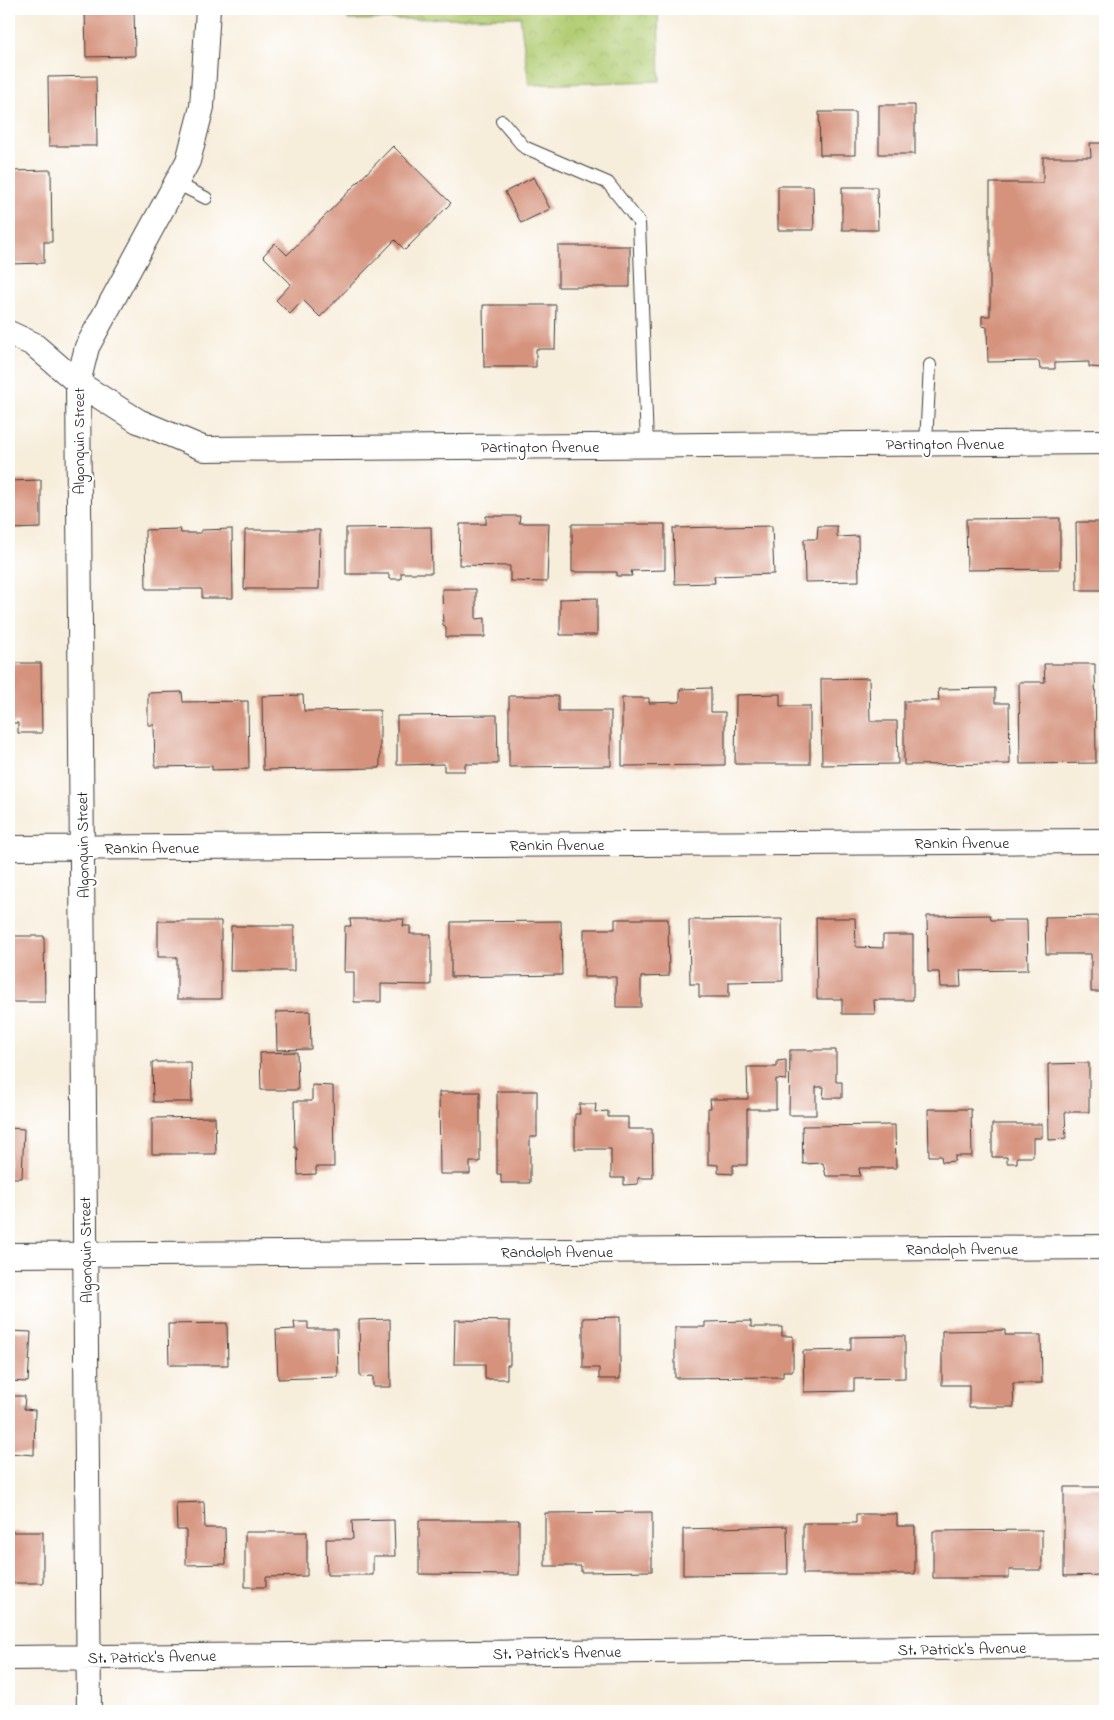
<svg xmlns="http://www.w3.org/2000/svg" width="1114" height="1720" viewBox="0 0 1114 1720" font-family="'Indie Flower',sans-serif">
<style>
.park{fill:url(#park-crowns);stroke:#667447}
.building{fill:#d5937d}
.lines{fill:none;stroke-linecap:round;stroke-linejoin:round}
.lane-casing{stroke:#3d3b39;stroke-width:14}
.street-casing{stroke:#3d3b39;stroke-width:26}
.lane{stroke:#fff;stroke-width:12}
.street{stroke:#fff;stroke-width:24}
.labels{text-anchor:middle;stroke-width:4.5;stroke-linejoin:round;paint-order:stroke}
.street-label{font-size:16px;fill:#1c1c1c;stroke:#fff}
</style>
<defs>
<pattern id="park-crowns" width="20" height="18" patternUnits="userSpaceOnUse" patternTransform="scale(1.25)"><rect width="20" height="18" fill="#b1cc72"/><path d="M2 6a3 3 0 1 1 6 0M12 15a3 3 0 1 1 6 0" fill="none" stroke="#98af62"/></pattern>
</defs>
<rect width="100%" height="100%" fill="#fff"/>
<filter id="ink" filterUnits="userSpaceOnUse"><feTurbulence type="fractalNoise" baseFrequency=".02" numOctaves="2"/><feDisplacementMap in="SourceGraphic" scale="10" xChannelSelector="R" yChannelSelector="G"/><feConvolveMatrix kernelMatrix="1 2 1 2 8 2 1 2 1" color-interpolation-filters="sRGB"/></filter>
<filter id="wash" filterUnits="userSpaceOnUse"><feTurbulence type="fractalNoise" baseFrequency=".0096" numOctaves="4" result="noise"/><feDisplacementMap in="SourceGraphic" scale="20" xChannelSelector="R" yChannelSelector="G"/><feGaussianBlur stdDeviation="1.12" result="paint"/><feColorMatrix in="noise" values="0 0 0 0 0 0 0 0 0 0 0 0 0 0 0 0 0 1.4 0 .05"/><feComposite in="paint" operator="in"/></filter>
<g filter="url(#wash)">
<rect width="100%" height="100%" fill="#f7eddb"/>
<path class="park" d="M 348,9 L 658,9 L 660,81 L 529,85 L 520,17 L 348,20 Z"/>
<g id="blocks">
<path class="building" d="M 85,9 L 134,9 L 135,56 L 86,57 Z
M 96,76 L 97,146 L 49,146 L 48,77 Z
M 879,105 L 915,105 L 915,154 L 879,154 Z
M 819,112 L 855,112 L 855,155 L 820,155 Z
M 1090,143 L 1105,143 L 1105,368 L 1089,367 L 1089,362 L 1055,363 L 1055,369 L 1040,369 L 1039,361 L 988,362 L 987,327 L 982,326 L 982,316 L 990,316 L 990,183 L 1043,183 L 1043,157 L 1091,157 Z
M 393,146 L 451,203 L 405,250 L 395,240 L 320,317 L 303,300 L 290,314 L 276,300 L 291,284 L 263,256 L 275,243 L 287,255 Z
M 51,170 L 52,242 L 44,242 L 44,263 L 9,264 L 9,171 Z
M 534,177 L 550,209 L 521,223 L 505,192 Z
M 778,186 L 813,186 L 814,230 L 778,230 Z
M 842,187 L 877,187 L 878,230 L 842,230 Z
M 558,246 L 630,246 L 630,287 L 558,287 Z
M 483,305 L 556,305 L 555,349 L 536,349 L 536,367 L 484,367 Z
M 41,480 L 41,528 L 9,529 L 9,481 Z
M 486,516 L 520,516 L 519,523 L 549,523 L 547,582 L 510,581 L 510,566 L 459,565 L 460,524 L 486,524 Z
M 1060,518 L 1060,569 L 967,570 L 966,519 Z
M 1076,522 L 1105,522 L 1105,590 L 1077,590 Z
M 572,524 L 665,524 L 665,570 L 631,571 L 632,576 L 617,576 L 617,572 L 572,572 Z
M 772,526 L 774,574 L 714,576 L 715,583 L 675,584 L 673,528 Z
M 818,526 L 837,526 L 837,537 L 858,536 L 859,581 L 805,582 L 804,539 L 817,539 Z
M 431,527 L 432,573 L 401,573 L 401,579 L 389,579 L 389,574 L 346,574 L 346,528 Z
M 180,529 L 181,533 L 201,533 L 201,530 L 232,529 L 233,598 L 202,598 L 202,589 L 146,589 L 145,530 Z
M 245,530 L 320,530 L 319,589 L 244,589 Z
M 442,589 L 476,589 L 476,619 L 485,618 L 485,637 L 446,637 L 446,627 L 443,626 Z
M 597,598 L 597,635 L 560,635 L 560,599 Z
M 9,663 L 41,663 L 42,733 L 18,733 L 18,723 L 9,723 Z
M 1044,664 L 1095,664 L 1096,763 L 1020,764 L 1019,682 L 1045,682 Z
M 869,678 L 870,721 L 897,721 L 898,764 L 822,765 L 821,679 Z
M 711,688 L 711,712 L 725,712 L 725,765 L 622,766 L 622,698 L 649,698 L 649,703 L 680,702 L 680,689 Z
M 995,688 L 995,703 L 1009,703 L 1010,764 L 904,765 L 904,701 L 939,701 L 938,689 Z
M 182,692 L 183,702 L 248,701 L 249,769 L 212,770 L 212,766 L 155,767 L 154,725 L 148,725 L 148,693 Z
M 780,694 L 780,706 L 810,706 L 810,764 L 735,764 L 736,695 Z
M 303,695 L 304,711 L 380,710 L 380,768 L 263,770 L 262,696 Z
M 509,696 L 558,696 L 558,711 L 611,711 L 611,766 L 509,767 Z
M 497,715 L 498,764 L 465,764 L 465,771 L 444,771 L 444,764 L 397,765 L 397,716 Z
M 990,915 L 991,920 L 1027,920 L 1028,970 L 960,971 L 961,987 L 940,987 L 939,972 L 928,972 L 927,916 Z
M 1105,916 L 1105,992 L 1091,992 L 1091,954 L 1046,954 L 1045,917 Z
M 816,918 L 855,918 L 856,947 L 883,948 L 883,935 L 913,935 L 913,1000 L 874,1000 L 875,1014 L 842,1014 L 842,999 L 817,999 Z
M 350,919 L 404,919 L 403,926 L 410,926 L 410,934 L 431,934 L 431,985 L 381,984 L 381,1002 L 354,1002 L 354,972 L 344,972 L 345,926 L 351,926 Z
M 615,919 L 668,919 L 669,976 L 641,977 L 641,1007 L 616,1007 L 616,977 L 584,977 L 584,929 L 615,929 Z
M 782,919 L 783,981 L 729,982 L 729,997 L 699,997 L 699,984 L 690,984 L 689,920 Z
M 158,921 L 221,921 L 221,999 L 177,999 L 177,957 L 158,957 Z
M 561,921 L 562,975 L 451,977 L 451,922 Z
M 231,926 L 294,926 L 294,971 L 230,971 Z
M 9,936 L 44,936 L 45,1002 L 9,1002 Z
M 310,1011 L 311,1049 L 277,1050 L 276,1012 Z
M 790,1050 L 836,1050 L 836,1082 L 842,1082 L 842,1098 L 823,1098 L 824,1087 L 816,1087 L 816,1115 L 789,1115 Z
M 297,1052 L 298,1090 L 261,1090 L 260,1053 Z
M 786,1060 L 786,1080 L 776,1079 L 776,1109 L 747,1109 L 747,1165 L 733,1165 L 733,1174 L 718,1173 L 718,1165 L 708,1164 L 708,1108 L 711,1108 L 710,1099 L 748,1099 L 747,1067 L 777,1067 L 777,1061 Z
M 152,1062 L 191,1062 L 192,1102 L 153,1102 Z
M 1089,1063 L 1089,1112 L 1065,1112 L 1066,1139 L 1049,1140 L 1048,1064 Z
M 312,1085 L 333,1086 L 334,1167 L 316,1167 L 316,1174 L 298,1175 L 297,1148 L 295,1148 L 294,1101 L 312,1101 Z
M 497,1091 L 537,1091 L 537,1137 L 530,1137 L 530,1183 L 501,1183 L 501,1174 L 497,1174 Z
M 439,1092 L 480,1092 L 480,1162 L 470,1162 L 470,1174 L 440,1174 Z
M 579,1104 L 596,1104 L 595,1112 L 608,1111 L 608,1117 L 628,1117 L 628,1129 L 652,1129 L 653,1178 L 638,1178 L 638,1184 L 624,1185 L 624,1178 L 611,1178 L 611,1149 L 575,1149 L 575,1114 L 580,1114 Z
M 928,1109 L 971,1109 L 972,1156 L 955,1156 L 955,1161 L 942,1162 L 941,1156 L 929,1156 Z
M 215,1117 L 216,1154 L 152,1154 L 152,1118 Z
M 992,1124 L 1042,1124 L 1042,1138 L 1033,1138 L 1033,1157 L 1017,1157 L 1017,1163 L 1007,1163 L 1007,1157 L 992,1157 Z
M 895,1125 L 896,1168 L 859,1168 L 860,1176 L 826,1176 L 823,1163 L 803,1164 L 802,1126 Z
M 9,1128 L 24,1129 L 22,1178 L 9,1178 Z
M 620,1317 L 620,1379 L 599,1379 L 599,1368 L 583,1368 L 583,1318 Z
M 390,1319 L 391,1387 L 373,1387 L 373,1376 L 360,1377 L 359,1320 Z
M 455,1320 L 510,1321 L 510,1365 L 507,1365 L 507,1379 L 485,1379 L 485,1364 L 454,1364 Z
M 751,1321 L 751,1327 L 782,1327 L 782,1336 L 793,1336 L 793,1371 L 783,1371 L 783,1377 L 675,1378 L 675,1327 L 705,1327 L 705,1322 Z
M 294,1322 L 308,1322 L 308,1329 L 337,1329 L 338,1377 L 278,1379 L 276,1330 L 295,1329 Z
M 227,1323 L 228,1365 L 169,1365 L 168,1324 Z
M 1005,1330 L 1005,1335 L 1041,1335 L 1042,1383 L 1013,1383 L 1014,1407 L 969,1407 L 969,1385 L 942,1385 L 942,1331 Z
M 9,1331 L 31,1332 L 28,1382 L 9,1381 Z
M 905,1336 L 905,1378 L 854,1379 L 854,1391 L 804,1392 L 803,1351 L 851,1350 L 851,1337 Z
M 10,1396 L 25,1396 L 24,1409 L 35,1410 L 34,1455 L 9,1453 Z
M 1064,1487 L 1105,1487 L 1105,1575 L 1064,1576 Z
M 204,1502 L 205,1528 L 225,1528 L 226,1564 L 186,1565 L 186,1530 L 177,1530 L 176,1503 Z
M 652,1512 L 652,1571 L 581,1572 L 581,1566 L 545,1566 L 545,1513 Z
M 856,1514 L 897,1514 L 897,1526 L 915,1526 L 915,1574 L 803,1574 L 803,1523 L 856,1523 Z
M 394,1520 L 395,1556 L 373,1556 L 373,1575 L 327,1575 L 326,1539 L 353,1539 L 352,1521 Z
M 419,1520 L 519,1520 L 519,1575 L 419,1574 Z
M 787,1526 L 788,1574 L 683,1575 L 683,1529 Z
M 1042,1530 L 1042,1570 L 1009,1570 L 1009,1578 L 933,1578 L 933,1531 Z
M 9,1532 L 43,1532 L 43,1583 L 9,1583 Z
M 245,1532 L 307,1532 L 307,1576 L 266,1577 L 266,1587 L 245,1587 Z"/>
</g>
</g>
<g filter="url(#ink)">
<use href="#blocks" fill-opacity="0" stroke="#3d3b39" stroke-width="1"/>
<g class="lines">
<g class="lane-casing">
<path id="lane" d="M 502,121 L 524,147 L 608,183 L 639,222 L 647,445
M 176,183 L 206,198
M 926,443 L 930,365"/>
</g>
<g class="street-casing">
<path id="street" d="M 9,333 L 33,344 L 78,383 L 138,421 L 205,449 L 1105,442
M 9,848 L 1105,841
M 9,1255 L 1105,1247
M 9,1658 L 1105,1646
M 89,1711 L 78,383 L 87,347 L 188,161 L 202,107 L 208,9"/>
</g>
<use href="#lane" class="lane"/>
<use href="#street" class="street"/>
</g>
</g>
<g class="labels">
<g class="street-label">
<text transform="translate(78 441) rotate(-90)" y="6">Algonquin Street</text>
<text x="945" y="449">Partington Avenue</text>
<text x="540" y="452">Partington Avenue</text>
<text x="962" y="848">Rankin Avenue</text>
<text x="557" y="850">Rankin Avenue</text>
<text transform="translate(82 845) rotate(-91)" y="6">Algonquin Street</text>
<text x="152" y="853">Rankin Avenue</text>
<text x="962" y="1254">Randolph Avenue</text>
<text transform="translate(85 1250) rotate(-91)" y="6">Algonquin Street</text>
<text x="557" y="1257">Randolph Avenue</text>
<text transform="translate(962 1648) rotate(-1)" y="6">St. Patrick's Avenue</text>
<text transform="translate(557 1652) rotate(-1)" y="6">St. Patrick's Avenue</text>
<text transform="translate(152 1656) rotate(-1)" y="6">St. Patrick's Avenue</text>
</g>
</g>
<rect width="1114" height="1720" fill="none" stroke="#fff" stroke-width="30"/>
</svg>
